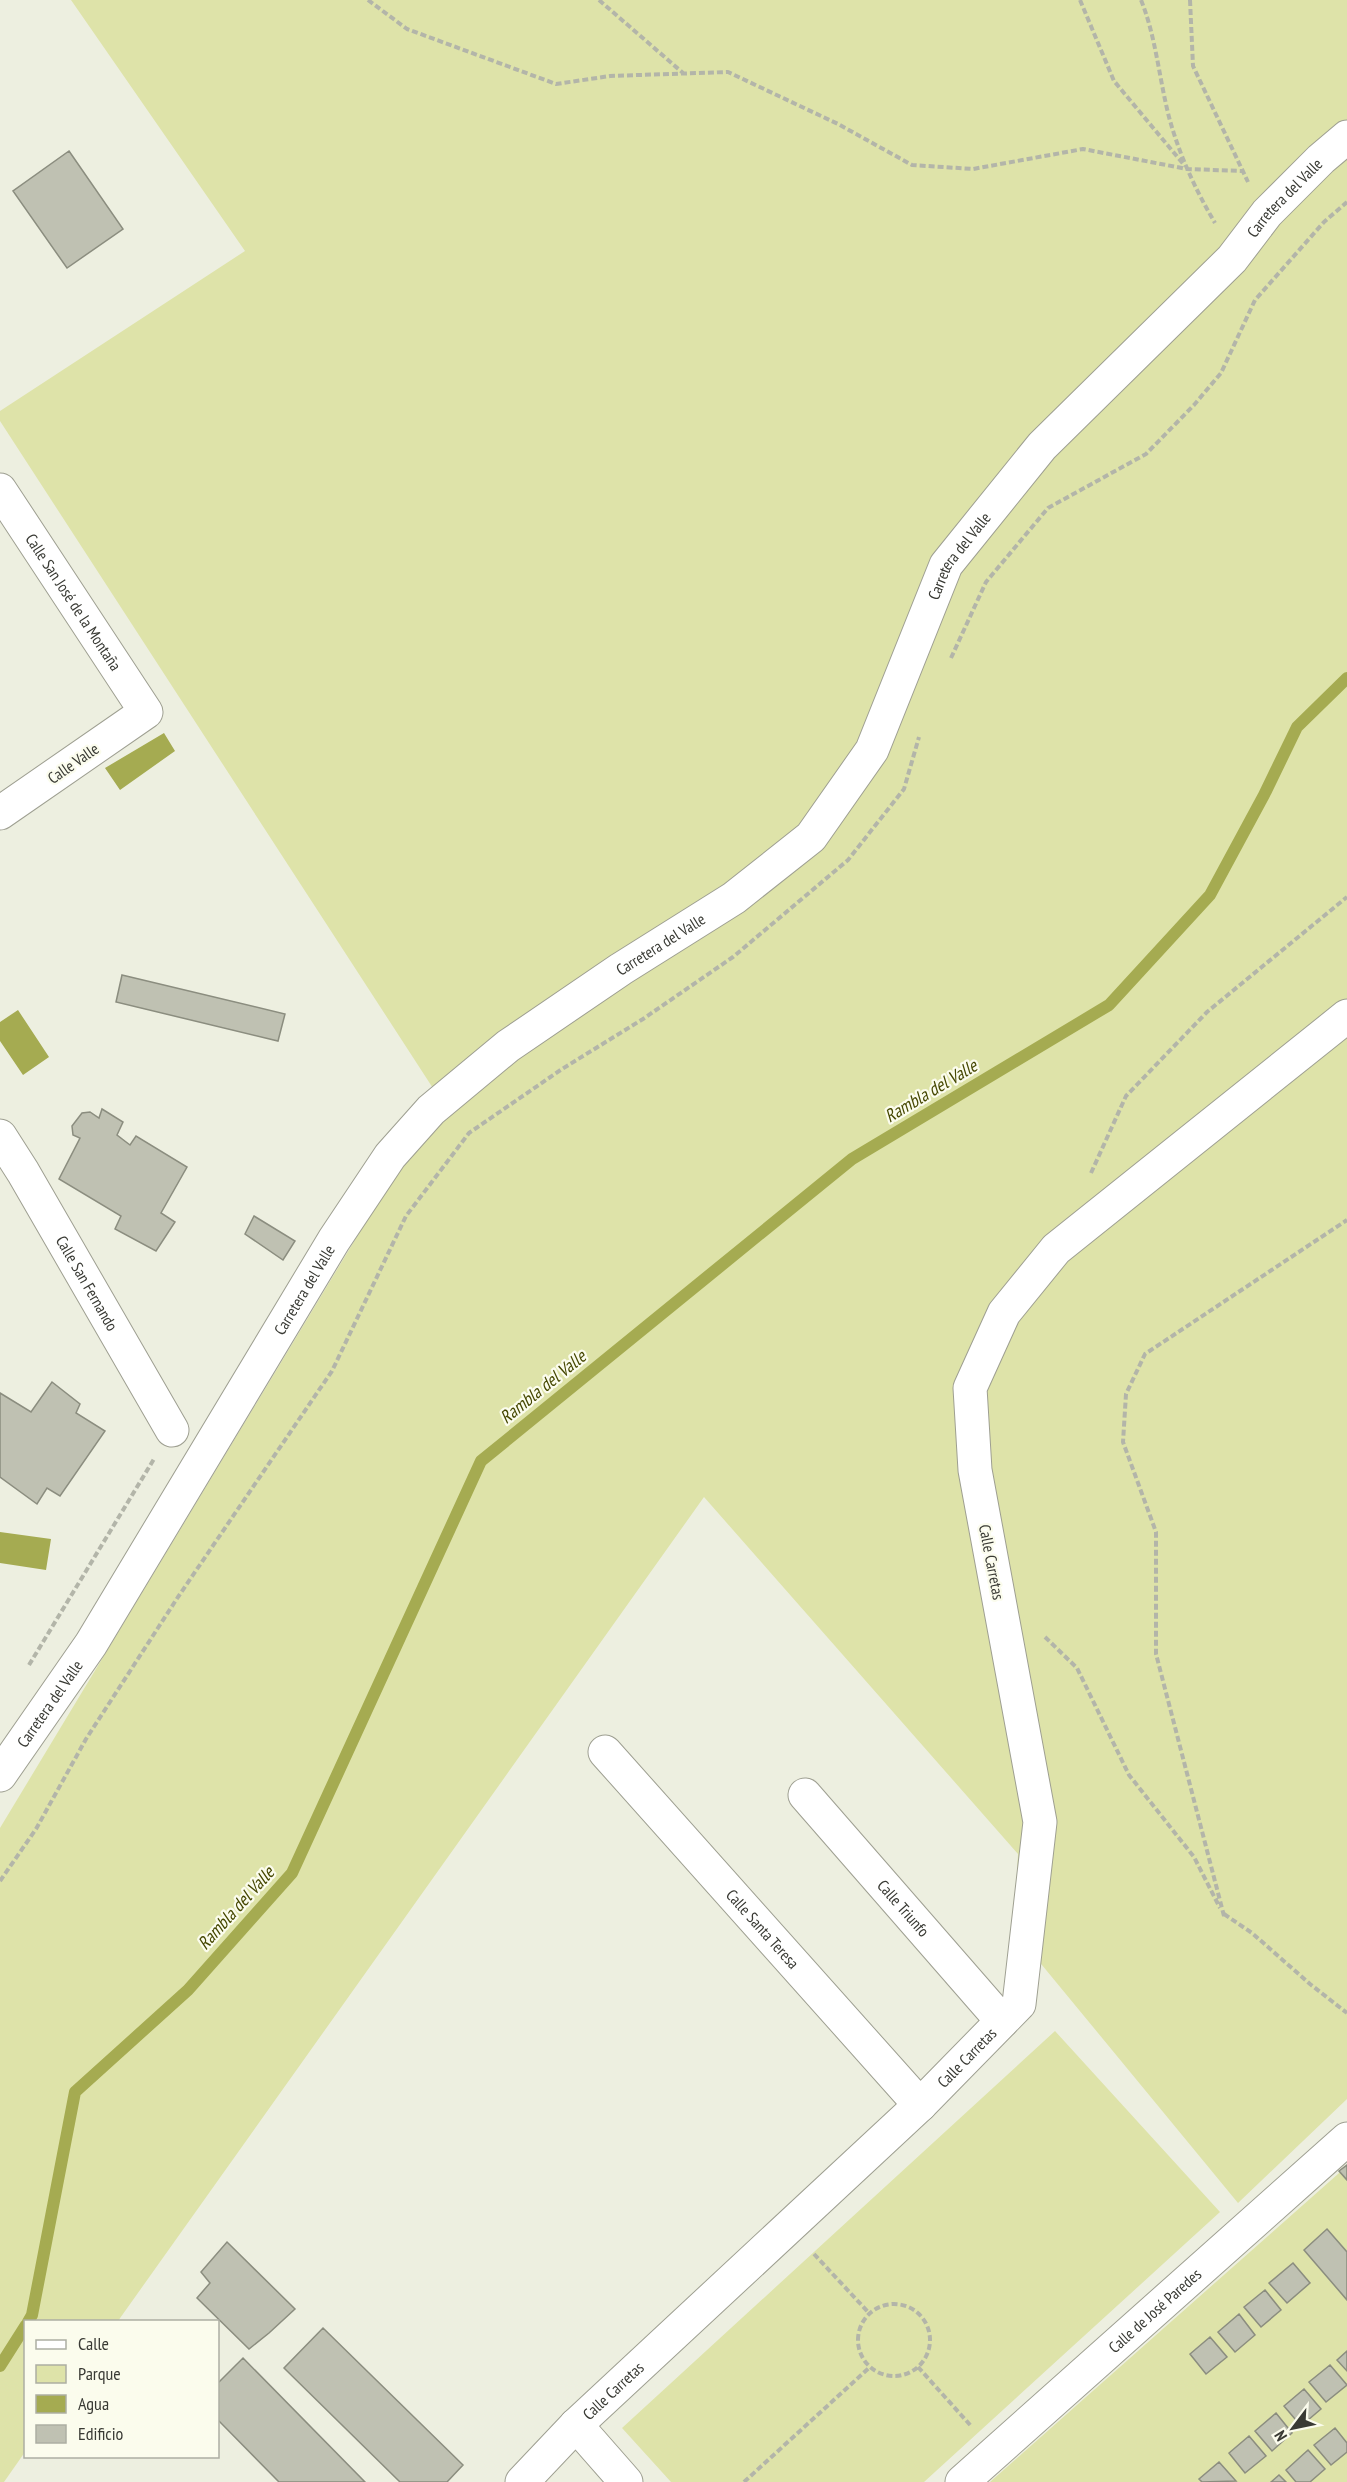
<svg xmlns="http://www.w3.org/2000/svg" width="1347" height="2482" viewBox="0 0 1347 2482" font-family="'PT Sans Narrow',sans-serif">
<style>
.green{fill:#dee3a9}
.water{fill:#a5ab51}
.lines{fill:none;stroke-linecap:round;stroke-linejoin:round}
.stream{stroke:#a5ab51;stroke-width:12}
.building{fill:#bfc1b2;stroke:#8b8d7f;stroke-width:1.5}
.minor-casing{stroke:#9e9f91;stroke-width:35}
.path{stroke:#b3b5a9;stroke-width:4;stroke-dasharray:6 3;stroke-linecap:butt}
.minor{stroke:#fff;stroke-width:33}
.labels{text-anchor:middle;stroke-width:4.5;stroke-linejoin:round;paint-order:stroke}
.street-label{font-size:16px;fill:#393a34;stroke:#fbfced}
.water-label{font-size:18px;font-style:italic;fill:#454700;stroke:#fbfced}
</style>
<rect width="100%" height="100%" fill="#edefe0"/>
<path class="green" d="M 71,0 L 1347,0 L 1347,2099 L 1238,2203 L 1014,1931 L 1018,1854 L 704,1497 L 118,2321 L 26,2322 L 25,2452 L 4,2482 L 0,2482 L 0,1828 L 440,1099 L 0,421 L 0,411 L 245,251 Z
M 1055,2031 L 1220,2212 L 924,2482 L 671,2482 L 622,2428 Z
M 1347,2166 L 1347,2482 L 990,2482 Z"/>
<path class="water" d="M 164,733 L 175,751 L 120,790 L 105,768 Z
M 18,1010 L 49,1057 L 23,1075 L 0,1041 L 0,1022 Z
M 0,1532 L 51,1539 L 46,1570 L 0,1563 Z"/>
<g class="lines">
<path class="stream" d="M 28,2322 L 32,2315 L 75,2092 L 188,1990 L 292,1873 L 481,1461 L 852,1159 L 1109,1005 L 1210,895 L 1264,795 L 1297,727 L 1347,678
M 0,2366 L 26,2325"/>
</g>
<path class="building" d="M 69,151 L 123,229 L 67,268 L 13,191 Z
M 122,975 L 285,1014 L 278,1041 L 116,1002 Z
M 102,1109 L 123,1122 L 117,1135 L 130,1145 L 136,1136 L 187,1167 L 161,1213 L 175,1222 L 156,1251 L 115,1229 L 121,1216 L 59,1179 L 80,1138 L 73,1135 L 72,1126 L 82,1113 L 90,1112 L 99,1118 Z
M 254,1216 L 295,1241 L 283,1260 L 245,1234 Z
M 52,1382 L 80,1404 L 76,1413 L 105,1431 L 60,1496 L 47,1488 L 37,1504 L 0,1477 L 0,1393 L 31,1412 Z
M 1347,2165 L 1347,2180 L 1339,2171 Z
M 1327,2229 L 1347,2252 L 1347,2300 L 1304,2250 Z
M 227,2242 L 295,2309 L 269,2333 L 249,2349 L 197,2298 L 210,2283 L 201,2272 Z
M 1293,2263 L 1310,2283 L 1287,2303 L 1269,2283 Z
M 1265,2290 L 1281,2310 L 1261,2327 L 1244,2307 Z
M 1239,2314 L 1255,2335 L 1235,2352 L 1218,2332 Z
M 323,2328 L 463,2465 L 447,2482 L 400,2482 L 284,2368 Z
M 1210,2337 L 1227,2357 L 1206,2374 L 1190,2354 Z
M 1347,2351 L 1347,2371 L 1337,2360 Z
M 243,2358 L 365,2482 L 279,2482 L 218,2420 L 218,2383 Z
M 1330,2365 L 1347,2385 L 1326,2402 L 1309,2382 Z
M 1304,2389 L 1321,2409 L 1301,2426 L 1284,2406 Z
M 1276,2413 L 1292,2433 L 1272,2451 L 1255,2431 Z
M 1335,2428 L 1347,2443 L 1347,2452 L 1331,2465 L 1314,2445 Z
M 1249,2436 L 1266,2456 L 1245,2473 L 1229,2453 Z
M 1308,2450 L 1325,2469 L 1310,2482 L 1296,2482 L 1286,2470 Z
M 1219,2462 L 1236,2481 L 1202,2482 L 1199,2479 Z
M 1279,2475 L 1286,2482 L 1271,2482 Z"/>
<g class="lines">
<g class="minor-casing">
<g id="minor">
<path id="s1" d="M 0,490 L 146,712 L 0,813"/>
<path id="s2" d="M 0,1136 L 23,1172 L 172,1430"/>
<path id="s3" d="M 605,1752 L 920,2105"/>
<path id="s4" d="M 0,1775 L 91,1644 L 334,1240 L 390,1156 L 431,1110 L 508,1046 L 621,969 L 734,898 L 811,837 L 872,750 L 946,565 L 1042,446 L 1232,259 L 1267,213 L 1321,159 L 1347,137"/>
<path id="s5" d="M 805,1795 L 1002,2021"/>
<path d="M 576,2425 L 626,2482"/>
<path id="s6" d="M 522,2482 L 576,2425 L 920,2105 L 1019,2004 L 1040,1822 L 975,1470 L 970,1388 L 1004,1313 L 1056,1249 L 1347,1016"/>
<path id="s7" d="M 962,2482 L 1347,2139"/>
</g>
</g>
<path class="path" d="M 368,0 L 407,29 L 556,84 L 610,76 L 728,72 L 838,124 L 912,165 L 973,169 L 1083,149 L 1187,169 L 1242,171
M 599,0 L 683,73
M 1080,0 L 1114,81 L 1185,166
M 1141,0 C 1156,37 1159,78 1169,117 C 1179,154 1195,189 1215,223
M 1190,0 L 1193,66 L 1248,182
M 951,658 L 986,582 L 1048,508 L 1146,454 L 1194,405 L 1221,373 L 1255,300 L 1324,222 L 1347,202
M 1091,1173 L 1126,1096 L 1207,1012 L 1347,897
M 1045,1637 L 1077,1668 L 1129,1775 L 1194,1857 L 1220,1908
M 29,1665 L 154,1459
M 0,1881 L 36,1829 L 86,1739 L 178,1597 L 332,1371 L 406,1216 L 469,1133 L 562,1069 L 643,1019 L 733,957 L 848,860 L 904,789 L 919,737
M 1224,1914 L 1252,1933 L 1310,1984 L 1347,2013
M 1224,1916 L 1156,1654 L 1156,1532 L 1123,1442 L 1126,1394 L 1145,1354 L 1347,1220
M 814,2254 L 869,2313
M858 2340a36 36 0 1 1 72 0a36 36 0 1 1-72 0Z
M 918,2367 L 972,2427
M 744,2482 L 870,2367"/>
<use href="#minor" class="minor"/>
</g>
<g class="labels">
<g class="street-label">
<text dy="6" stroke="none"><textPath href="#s4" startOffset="2068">Carretera del Valle</textPath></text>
<text dy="6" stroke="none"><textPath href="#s4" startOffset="1582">Carretera del Valle</textPath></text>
<text dy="6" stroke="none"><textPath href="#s1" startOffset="134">Calle San José de la Montaña</textPath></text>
<text transform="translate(73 763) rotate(-35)" y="6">Calle Valle</text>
<text dy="6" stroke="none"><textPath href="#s4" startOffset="1077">Carretera del Valle</textPath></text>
<text dy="6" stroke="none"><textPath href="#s2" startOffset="171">Calle San Fernando</textPath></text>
<text dy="6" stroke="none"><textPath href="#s4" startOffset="573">Carretera del Valle</textPath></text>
<text transform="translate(992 1562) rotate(79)" y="6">Calle Carretas</text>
<text dy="6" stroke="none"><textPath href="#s4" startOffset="87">Carretera del Valle</textPath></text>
<text dy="6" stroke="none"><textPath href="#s5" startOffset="150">Calle Triunfo</textPath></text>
<text dy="6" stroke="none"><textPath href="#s3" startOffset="237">Calle Santa Teresa</textPath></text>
<text dy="6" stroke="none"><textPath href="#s6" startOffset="615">Calle Carretas</textPath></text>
<text dy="6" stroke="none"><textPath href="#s7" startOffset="258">Calle de José Paredes</textPath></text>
<text dy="6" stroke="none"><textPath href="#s6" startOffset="129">Calle Carretas</textPath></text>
</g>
<g class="water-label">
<text transform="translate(931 1091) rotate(-31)" y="6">Rambla del Valle</text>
<text transform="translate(543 1387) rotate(-39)" y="6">Rambla del Valle</text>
<text transform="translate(236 1908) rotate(-48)" y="6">Rambla del Valle</text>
</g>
</g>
<rect x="24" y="2320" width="195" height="138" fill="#fbfced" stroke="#adaea3" stroke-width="1.5"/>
<rect x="36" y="2340" width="30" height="9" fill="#ffffff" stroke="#adaea3" stroke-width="1.5"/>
<text x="78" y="2350" font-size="18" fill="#393a34">Calle</text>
<rect x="36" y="2365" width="30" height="18" fill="#dee3a9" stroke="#adaea3" stroke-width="1.5"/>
<text x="78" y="2380" font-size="18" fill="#393a34">Parque</text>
<rect x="36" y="2395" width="30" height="18" fill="#a5ab51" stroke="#adaea3" stroke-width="1.5"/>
<text x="78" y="2410" font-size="18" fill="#393a34">Agua</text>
<rect x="36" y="2425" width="30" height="18" fill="#bfc1b2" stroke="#adaea3" stroke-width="1.5"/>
<text x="78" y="2440" font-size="18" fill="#393a34">Edificio</text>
<g transform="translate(1293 2428) rotate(238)" stroke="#fbfced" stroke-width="4.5" paint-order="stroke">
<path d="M0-4.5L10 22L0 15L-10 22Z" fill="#393a34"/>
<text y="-9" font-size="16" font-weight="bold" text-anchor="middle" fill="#393a34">N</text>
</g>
</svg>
